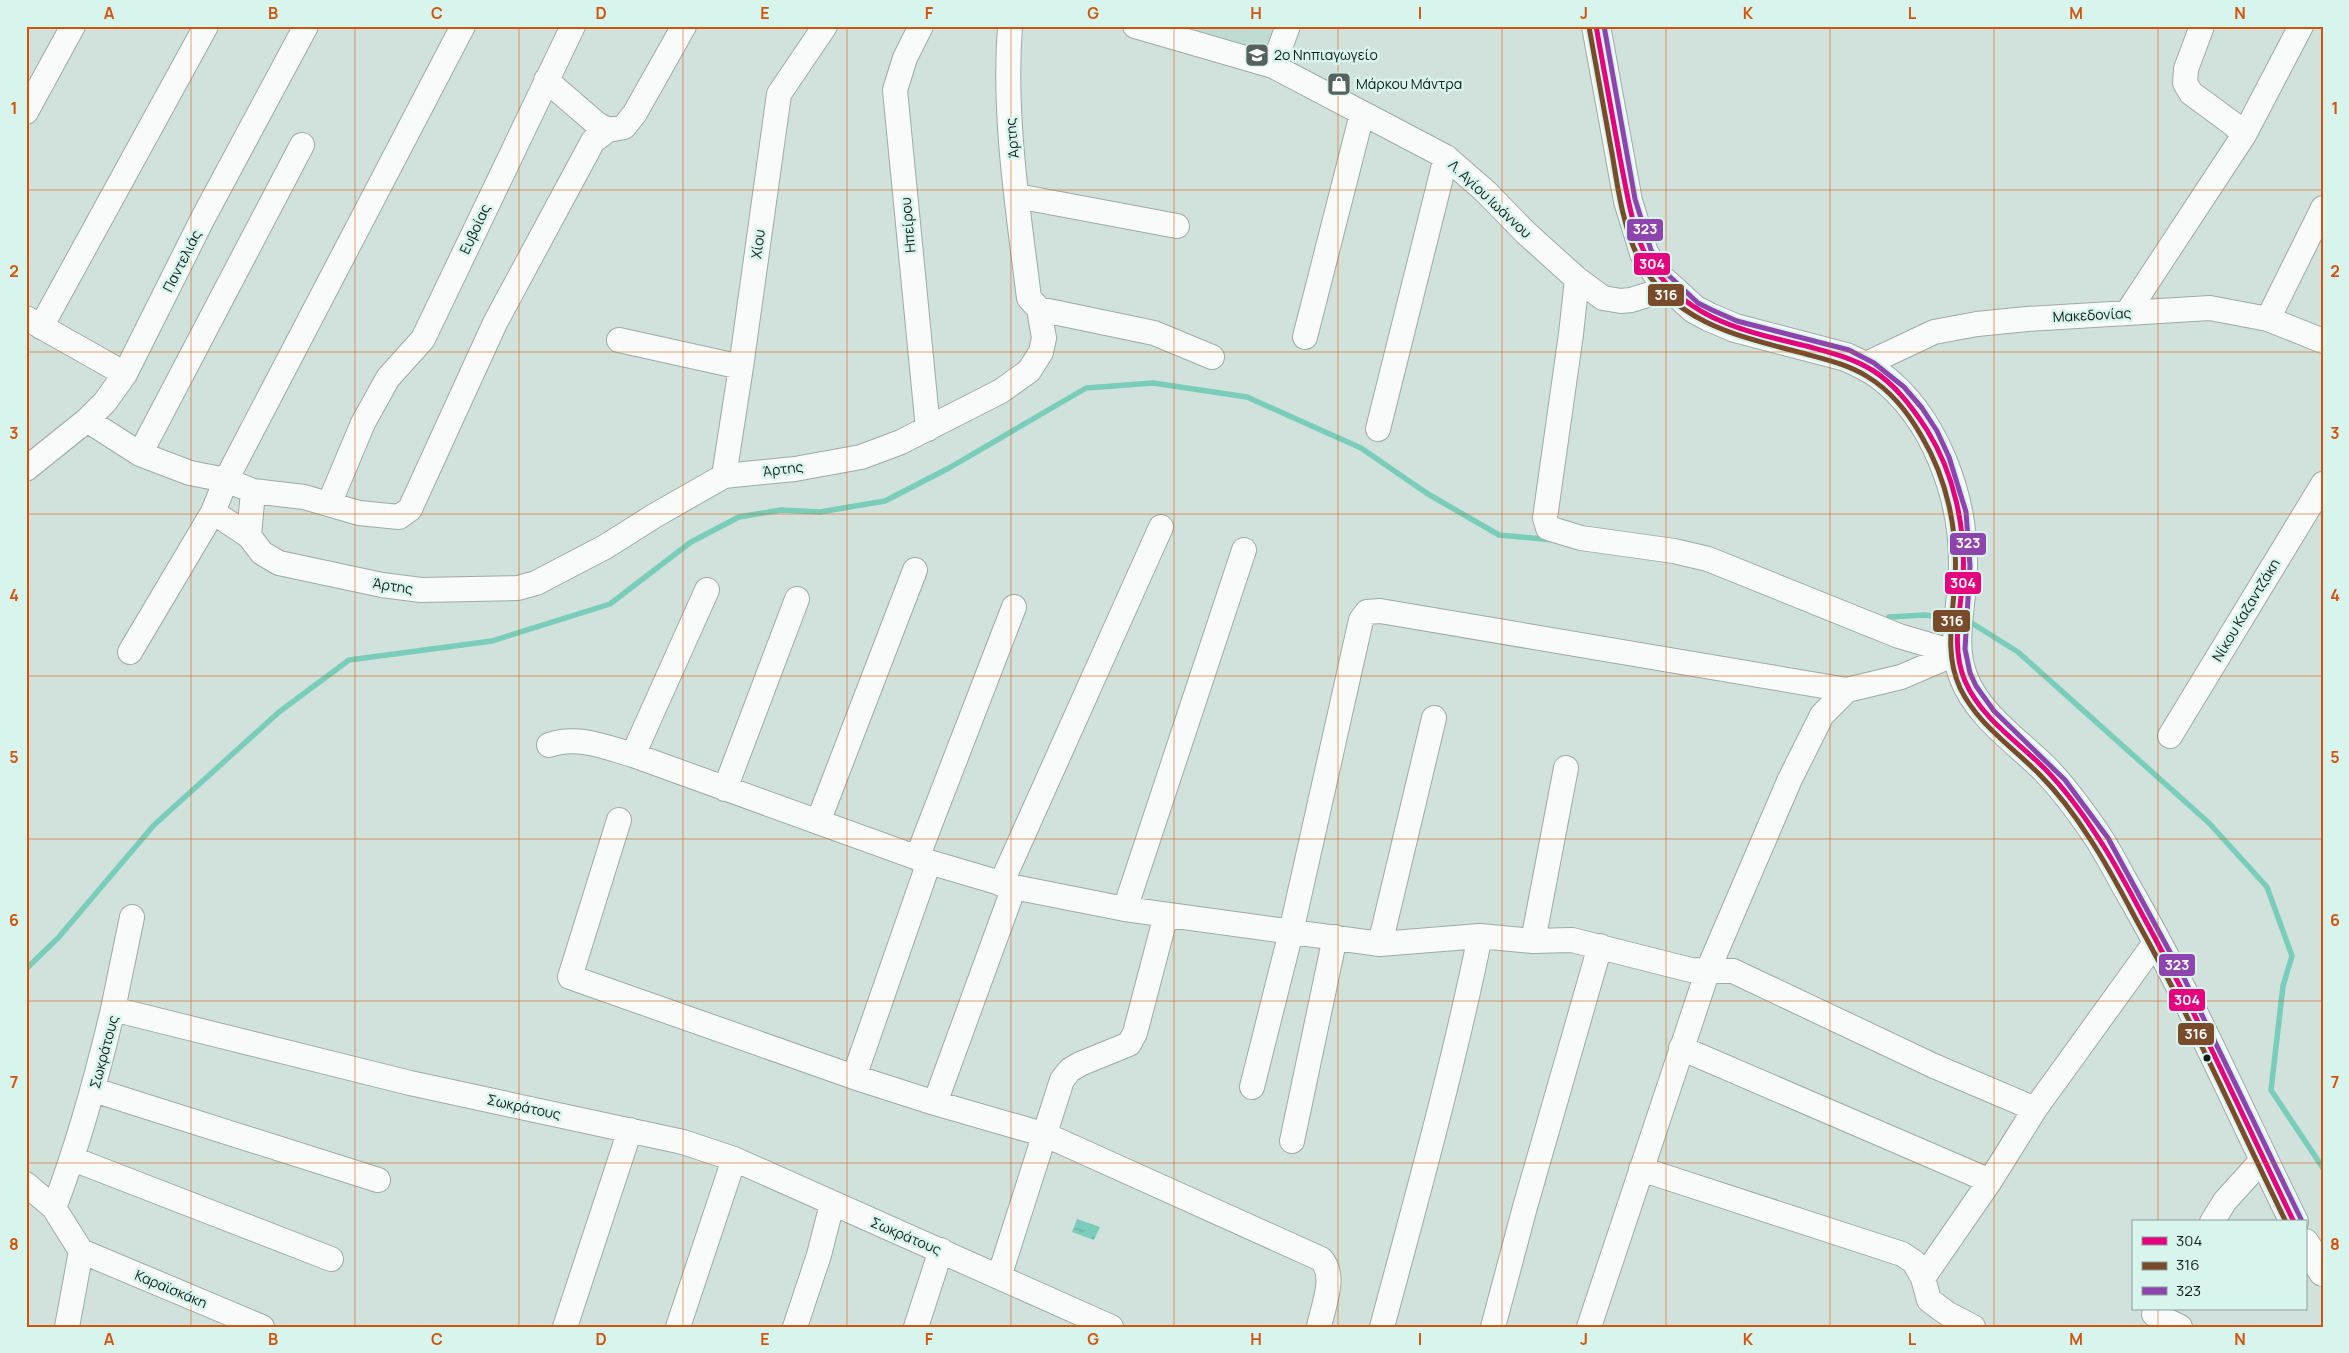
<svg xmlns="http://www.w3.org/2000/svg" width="2349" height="1353" viewBox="0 0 2349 1353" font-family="Manrope,sans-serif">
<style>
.built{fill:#bfdbd2}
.water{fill:url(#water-ripples)}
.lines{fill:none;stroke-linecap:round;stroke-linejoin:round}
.stream{stroke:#79cdba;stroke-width:5.5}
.minor-casing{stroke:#9daaa6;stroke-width:26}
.major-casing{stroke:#9daaa6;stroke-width:30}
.minor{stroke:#f8fbfa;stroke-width:24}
.major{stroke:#f8fbfa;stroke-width:28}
.bus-1-casing{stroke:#d8f5ed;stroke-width:9}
.bus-2-casing{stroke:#d8f5ed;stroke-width:9}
.bus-3-casing{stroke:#d8f5ed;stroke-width:9}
.bus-1{stroke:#e5007d;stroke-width:5}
.bus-2{stroke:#7a4b2a;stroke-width:5}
.bus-3{stroke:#8e44ad;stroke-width:5}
.grid{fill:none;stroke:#d2530d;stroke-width:1;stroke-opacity:0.55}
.bus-dot{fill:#111c19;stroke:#d8f5ed;stroke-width:2}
.labels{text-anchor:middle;stroke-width:5;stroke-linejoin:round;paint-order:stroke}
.poi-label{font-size:14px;fill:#111c19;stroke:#d8f5ed;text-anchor:start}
.street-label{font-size:14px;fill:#111c19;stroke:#d8f5ed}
.line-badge{stroke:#d8f5ed;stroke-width:2}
.badge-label{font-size:14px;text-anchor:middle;font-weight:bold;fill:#fff}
.neatline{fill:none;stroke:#d2530d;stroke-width:2}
.grid-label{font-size:16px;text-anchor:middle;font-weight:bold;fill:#d2530d}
</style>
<defs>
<pattern id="water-ripples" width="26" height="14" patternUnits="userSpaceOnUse" patternTransform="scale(1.25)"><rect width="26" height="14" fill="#79cdba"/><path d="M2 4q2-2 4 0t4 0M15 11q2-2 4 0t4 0" fill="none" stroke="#68af9f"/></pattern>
</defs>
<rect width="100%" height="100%" fill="#d1e2dc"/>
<path class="built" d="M 1139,26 L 1288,26 L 1273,66 Z"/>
<path class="water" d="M 1077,1219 L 1100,1227 L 1094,1240 L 1072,1232 Z"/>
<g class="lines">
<path class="stream" d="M 1889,617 L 1925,615 L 1951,619
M 1965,622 L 1970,622 L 2018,652 L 2209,823 L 2267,887 L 2292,956 L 2283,986 L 2271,1090 L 2323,1168
M 26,969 L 58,938 L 154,825 L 279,712 L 349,660 L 492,641 L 610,604 L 691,542 L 739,517 L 781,510 L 820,512 L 885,501 L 949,468 L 1086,388 L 1153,383 L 1247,397 L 1361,448 L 1428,494 L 1499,535 L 1553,540"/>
<g class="minor-casing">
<path id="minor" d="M 921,26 L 905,58 L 895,90 L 928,429
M 1135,26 L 1273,66 L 1446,157 L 1486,192 L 1526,233 L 1577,279 L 1603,298 L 1621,301 L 1631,300 L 1670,288
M 2202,26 L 2186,69 L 2185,83 L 2191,93 L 2233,124 L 2244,135
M 1273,66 L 1288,26
M 546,80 L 597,124 L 608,130
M 26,112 L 73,26
M 1017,196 L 1177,226
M 1577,279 L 1571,334 L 1545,518 L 1548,528 L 1581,538 L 1674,551 L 1708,559 L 1899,636 L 1957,653
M 1039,309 L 1154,333 L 1212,357
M 2127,313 L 2244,135 L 2301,26
M 26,318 L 125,374
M 2268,319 L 2323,208
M 41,327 L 206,26
M 1305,337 L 1362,114
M 619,340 L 741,367
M 1864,365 L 1934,332 L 1977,324 L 2027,319 L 2210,308 L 2268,319 L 2323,341
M 87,420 L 140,454 L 190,473 L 226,480 L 253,491 L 304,497 L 359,513 L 399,517 L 410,509 L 495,323 L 593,141 L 608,130 L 624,127 L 635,113 L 684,26
M 1378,429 L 1446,157
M 140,454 L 302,145
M 26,469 L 87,420 L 105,402 L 125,374 L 203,218 L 306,26
M 724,476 L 741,367 L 779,94 L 825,26
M 329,504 L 363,423 L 388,378 L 423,339 L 573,26
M 213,512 L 249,536 L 262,553 L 279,563 L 382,585 L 421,590 L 518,588 L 536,583 L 605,547 L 654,516 L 724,476 L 795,469 L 861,457 L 901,442 L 1001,391 L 1029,371 L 1041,352 L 1044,338 L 1039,309 L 1029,298 C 1018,209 1003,116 1010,26
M 249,536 L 253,491
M 130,652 L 213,512 L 226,480 L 463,26
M 2170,736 L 2323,484
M 549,745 C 578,735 605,747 633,755 L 929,862 L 1014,887 L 1125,909 L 1380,944 L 1480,936 L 1533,941 L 1572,940 L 1691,970 L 1733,971 L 1934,1066 L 2035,1109
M 633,755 L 707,590
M 725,789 L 797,599
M 619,820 L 570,977 L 854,1077 L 935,1103 L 1046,1135 L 1321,1259 C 1337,1276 1323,1306 1319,1327
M 818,822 L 915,570
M 917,858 L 1014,607
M 1001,884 L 1161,527
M 1125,909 L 1244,550
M 1533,941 L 1566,768
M 1380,944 L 1434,718
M 113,1009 L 132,917
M 1681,1048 L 1990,1181
M 854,1077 L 929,862
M 1252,1087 L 1291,932 L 1361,620 L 1367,612 L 1380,611 L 1847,690
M 94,1090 L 378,1180
M 935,1103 L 1014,887
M 1292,1141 L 1335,937
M 73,1159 L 331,1259
M 1641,1169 L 1902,1254 L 1914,1262 L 1923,1278
M 26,1184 L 54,1208 L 81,1251 L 67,1327
M 54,1208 C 79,1143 97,1077 113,1009 L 410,1083 L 683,1142 L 734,1159 L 1111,1327
M 2212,1222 L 2225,1201 L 2264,1158
M 81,1251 L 262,1327
M 999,1277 L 1062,1080 L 1070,1070 L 1080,1064 L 1129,1044 L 1135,1033 L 1166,915
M 2154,1314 L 2180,1327
M 565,1327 L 630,1130
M 678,1327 L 734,1159
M 795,1327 L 819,1255 L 832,1204
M 916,1327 L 941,1250
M 1382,1327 C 1417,1197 1453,1068 1480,936
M 1493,1327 L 1525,1207 L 1600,946
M 1589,1327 L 1708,970 L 1790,779 L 1822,715 L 1847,690 L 1901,677 L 1957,653
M 1973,1327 L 1948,1314 L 1929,1300 L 1923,1278 L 1990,1181 L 2035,1109 L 2157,940"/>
</g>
<g class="major-casing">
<path id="major" d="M 1596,26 L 1628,201 L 1644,253 L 1659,277 L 1694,309 L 1709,317 L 1735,328 L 1846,357 C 1857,362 1868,367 1878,374 C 1935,416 1964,497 1963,566 C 1963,603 1950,641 1963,676 C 1977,715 2018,742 2046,770 C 2065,790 2081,812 2096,834 C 2110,855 2121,878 2134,900 C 2193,1004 2241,1114 2294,1222
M 2305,1243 L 2323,1272"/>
</g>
<use href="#minor" class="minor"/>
<use href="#major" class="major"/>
<g class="bus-1-casing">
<path id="bus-1" d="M 1596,26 C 1604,70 1612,114 1620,158 C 1626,187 1632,231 1647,257 C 1683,320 1745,331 1810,347 C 1832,353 1852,358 1872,370 C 1895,384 1912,407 1927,430 C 1954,473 1966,528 1963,579 C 1960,613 1951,648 1965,681 C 1981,718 2017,741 2044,768 C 2065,789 2083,814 2099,839 C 2115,863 2129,890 2143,916 C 2198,1016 2244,1119 2294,1222"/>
</g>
<g class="bus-2-casing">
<path id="bus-2" d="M 1589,27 C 1597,71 1605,115 1613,159 C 1618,190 1624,230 1639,259 C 1672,323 1741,337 1806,354 C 1828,360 1849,365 1868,377 C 1891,391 1909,414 1922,437 C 1947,479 1958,531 1955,579 C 1953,617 1944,653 1960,688 C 1978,725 2013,747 2040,775 C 2059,794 2076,817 2090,839 C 2108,866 2123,895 2138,923 C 2192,1020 2237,1122 2286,1222"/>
</g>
<g class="bus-3-casing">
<path id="bus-3" d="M 1604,26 L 1635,199 L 1651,250 L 1665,272 L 1698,303 L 1712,310 L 1737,321 L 1849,350 L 1874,363 L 1904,387 L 1922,408 L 1937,431 L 1949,457 L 1966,512 L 1970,566 L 1965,649 L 1970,673 L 1976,686 L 1994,711 L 2065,780 L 2108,838 L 2183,976 L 2301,1219"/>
</g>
<use href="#bus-1" class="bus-1"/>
<use href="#bus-2" class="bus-2"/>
<use href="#bus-3" class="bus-3"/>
</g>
<path class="grid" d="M 191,26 L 191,1327M 355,26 L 355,1327M 519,26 L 519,1327M 683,26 L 683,1327M 847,26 L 847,1327M 1011,26 L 1011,1327M 1174,26 L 1174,1327M 1338,26 L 1338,1327M 1502,26 L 1502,1327M 1666,26 L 1666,1327M 1830,26 L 1830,1327M 1994,26 L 1994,1327M 2158,26 L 2158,1222M 26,190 L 2323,190M 26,352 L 2323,352M 26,514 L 2323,514M 26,676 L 2323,676M 26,839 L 2323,839M 26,1001 L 2323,1001M 26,1163 L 2323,1163M 2158,1309 L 2158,1327"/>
<defs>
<g id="school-square" transform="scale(1.25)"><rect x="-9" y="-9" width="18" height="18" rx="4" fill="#54615d" stroke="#d8f5ed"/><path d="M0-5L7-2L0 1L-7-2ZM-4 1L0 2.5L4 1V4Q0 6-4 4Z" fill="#fff"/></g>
<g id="shop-square" transform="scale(1.25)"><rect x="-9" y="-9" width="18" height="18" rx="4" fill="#54615d" stroke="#d8f5ed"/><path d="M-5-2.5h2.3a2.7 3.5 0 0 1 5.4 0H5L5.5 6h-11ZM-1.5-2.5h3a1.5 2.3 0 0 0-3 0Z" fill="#fff"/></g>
</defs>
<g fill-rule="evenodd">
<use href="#school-square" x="1257" y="55"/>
<use href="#shop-square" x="1339" y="84"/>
</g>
<circle class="bus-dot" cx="2207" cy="1058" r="4.5"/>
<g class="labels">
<g class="poi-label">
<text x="1274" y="60">2ο Νηπιαγωγείο</text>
<text x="1356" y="89">Μάρκου Μάντρα</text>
</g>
<g class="street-label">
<text transform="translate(1012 138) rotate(-95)" y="5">Άρτης</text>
<text transform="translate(1490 199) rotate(43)" y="5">Λ. Αγίου Ιωάννου</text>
<text transform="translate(908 225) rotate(-95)" y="5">Ηπείρου</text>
<text transform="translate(475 229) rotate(-65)" y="5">Ευβοίας</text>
<text transform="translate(758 244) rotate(-82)" y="5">Χίου</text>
<text transform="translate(182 261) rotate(-63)" y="5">Παντελιάς</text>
<text transform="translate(2092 315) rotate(-3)" y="5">Μακεδονίας</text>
<text transform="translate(783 469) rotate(-7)" y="5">Άρτης</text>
<text transform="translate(393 586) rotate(9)" y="5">Άρτης</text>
<text transform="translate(2246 610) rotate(-59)" y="5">Νίκου Καζαντζάκη</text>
<text transform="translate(104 1052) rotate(-75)" y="5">Σωκράτους</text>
<text transform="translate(524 1107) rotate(12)" y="5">Σωκράτους</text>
<text transform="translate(906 1236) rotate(23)" y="5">Σωκράτους</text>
<text transform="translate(171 1289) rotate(23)" y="5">Καραϊσκάκη</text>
</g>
</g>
<g class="line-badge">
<rect x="1626" y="218" width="38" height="24" rx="5" fill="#8e44ad"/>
<rect x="1633" y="252" width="38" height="24" rx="5" fill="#e5007d"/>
<rect x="1647" y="283" width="38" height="24" rx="5" fill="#7a4b2a"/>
<rect x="1949" y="532" width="38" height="24" rx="5" fill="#8e44ad"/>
<rect x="1944" y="571" width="38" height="24" rx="5" fill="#e5007d"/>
<rect x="1932" y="609" width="39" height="24" rx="5" fill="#7a4b2a"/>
<rect x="2158" y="953" width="38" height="24" rx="5" fill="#8e44ad"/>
<rect x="2168" y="988" width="38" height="24" rx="5" fill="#e5007d"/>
<rect x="2177" y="1022" width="38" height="24" rx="5" fill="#7a4b2a"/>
</g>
<g class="badge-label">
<text x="1645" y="234">323</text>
<text x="1652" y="269">304</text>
<text x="1666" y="300">316</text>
<text x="1968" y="548">323</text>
<text x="1963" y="588">304</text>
<text x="1952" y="626">316</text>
<text x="2177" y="970">323</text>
<text x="2187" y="1005">304</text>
<text x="2196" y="1039">316</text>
</g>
<rect width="2349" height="1353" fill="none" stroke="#d8f5ed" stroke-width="55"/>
<rect x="2132" y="1220" width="175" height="90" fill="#d8f5ed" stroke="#889e98"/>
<rect x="2142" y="1237" width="25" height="8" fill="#e5007d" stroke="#889e98"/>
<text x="2176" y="1246" font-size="15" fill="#111c19">304</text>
<rect x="2142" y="1262" width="25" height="8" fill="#7a4b2a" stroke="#889e98"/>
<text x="2176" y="1270" font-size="15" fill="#111c19">316</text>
<rect x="2142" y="1287" width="25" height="8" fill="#8e44ad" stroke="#889e98"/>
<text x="2176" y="1296" font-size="15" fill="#111c19">323</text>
<rect x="28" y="28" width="2294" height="1298" class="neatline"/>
<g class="grid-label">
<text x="109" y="19">A</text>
<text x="273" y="19">B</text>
<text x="437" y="19">C</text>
<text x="601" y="19">D</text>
<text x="765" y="19">E</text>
<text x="929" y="19">F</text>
<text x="1093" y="19">G</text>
<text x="1256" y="19">H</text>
<text x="1420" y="19">I</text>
<text x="1584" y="19">J</text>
<text x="1748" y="19">K</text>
<text x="1912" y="19">L</text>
<text x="2076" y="19">M</text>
<text x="2240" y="19">N</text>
<text x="14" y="114">1</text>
<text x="2335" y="114">1</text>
<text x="14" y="277">2</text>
<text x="2335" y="277">2</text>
<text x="14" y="439">3</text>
<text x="2335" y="439">3</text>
<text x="14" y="601">4</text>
<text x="2335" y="601">4</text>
<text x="14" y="763">5</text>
<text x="2335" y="763">5</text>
<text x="14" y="926">6</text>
<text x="2335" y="926">6</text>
<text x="14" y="1088">7</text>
<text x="2335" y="1088">7</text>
<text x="14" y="1250">8</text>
<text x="2335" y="1250">8</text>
<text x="109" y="1345">A</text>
<text x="273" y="1345">B</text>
<text x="437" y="1345">C</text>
<text x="601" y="1345">D</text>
<text x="765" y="1345">E</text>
<text x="929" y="1345">F</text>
<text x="1093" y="1345">G</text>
<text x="1256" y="1345">H</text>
<text x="1420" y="1345">I</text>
<text x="1584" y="1345">J</text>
<text x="1748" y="1345">K</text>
<text x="1912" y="1345">L</text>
<text x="2076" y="1345">M</text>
<text x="2240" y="1345">N</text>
</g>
</svg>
